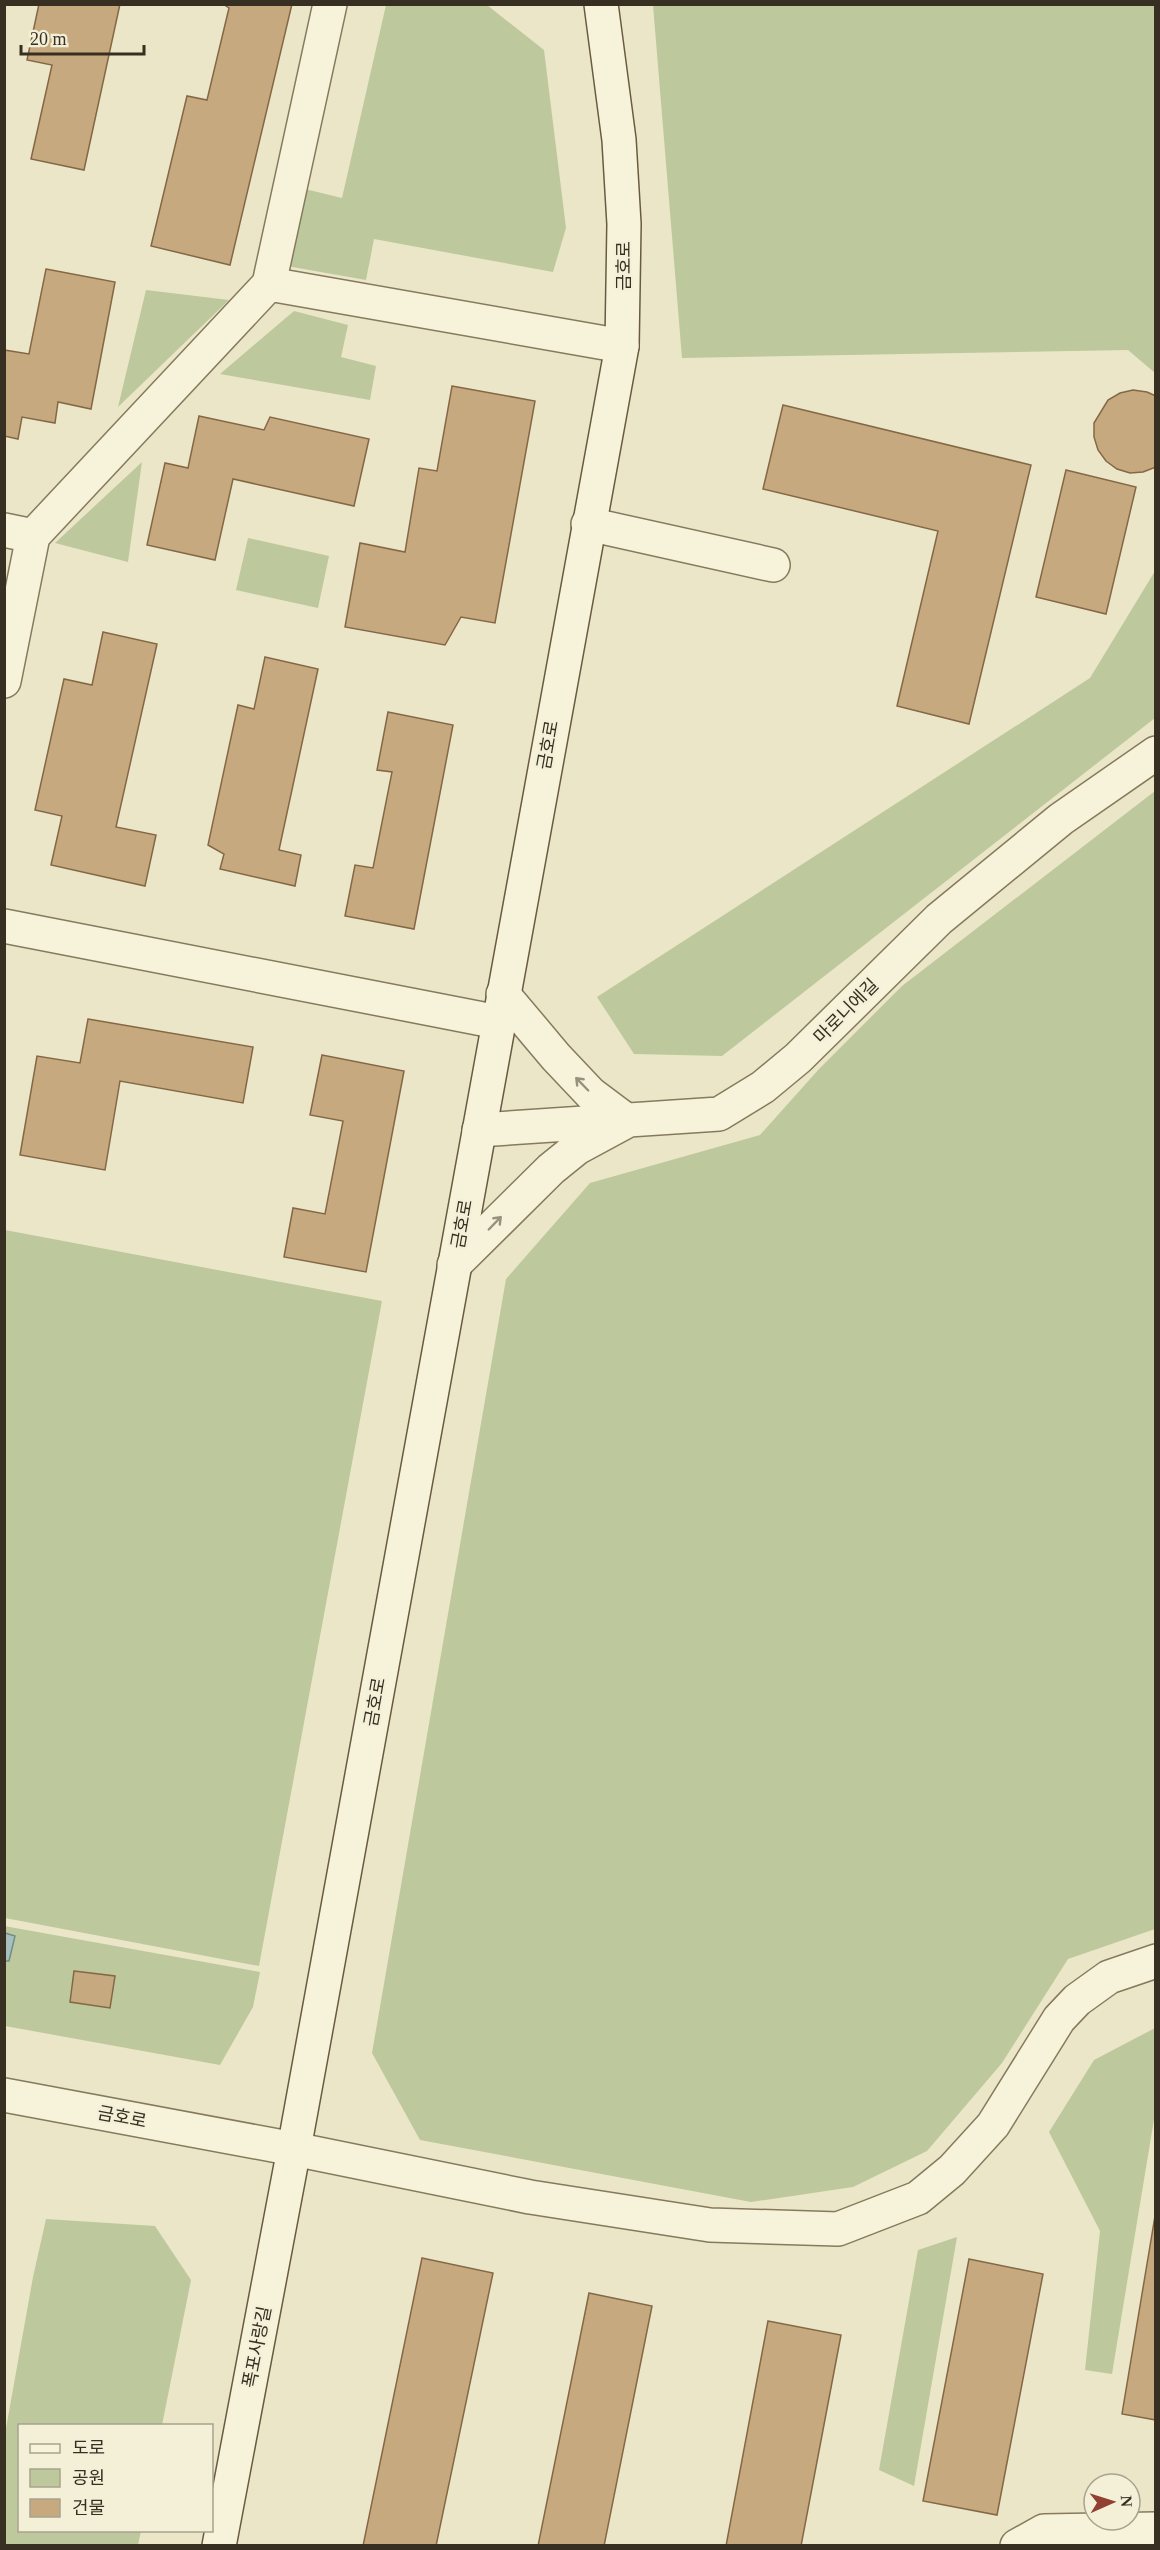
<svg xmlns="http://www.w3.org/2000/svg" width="1160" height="2550" viewBox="0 0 1160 2550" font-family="'Times New Roman','Noto Sans KR',serif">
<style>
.green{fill:#bdc99c}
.water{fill:#a8c0bc;stroke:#6f8e8b;stroke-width:1.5}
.building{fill:#c7a980;stroke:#846846;stroke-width:1.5}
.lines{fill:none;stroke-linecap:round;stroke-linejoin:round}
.street-casing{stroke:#867a5e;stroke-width:36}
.secondary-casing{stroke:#685b41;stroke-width:36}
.street{stroke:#f7f3da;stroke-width:33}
.secondary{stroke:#f7f3da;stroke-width:33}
.oneway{stroke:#97917e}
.labels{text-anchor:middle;stroke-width:4.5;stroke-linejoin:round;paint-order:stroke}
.street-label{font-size:18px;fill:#372f21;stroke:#f3f0d7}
</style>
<rect width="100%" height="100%" fill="#ebe6c8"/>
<path class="green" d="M 386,5 L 487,5 L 544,50 L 566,228 L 553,272 L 374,239 L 366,280 L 281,265 L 297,187 L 342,198 Z
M 653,5 L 1155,5 L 1155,373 L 1128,350 L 682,358 Z
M 146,290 L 229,300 L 118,407 Z
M 294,311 L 348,325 L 341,357 L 376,366 L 370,400 L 220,374 Z
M 142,462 L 128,562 L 55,543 Z
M 248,538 L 329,556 L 318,608 L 236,590 Z
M 1155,571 L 1155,718 L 722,1056 L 634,1054 L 597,997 L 1090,678 Z
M 1155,791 L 1155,1929 L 1068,1959 L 1002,2063 L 927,2151 L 853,2187 L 751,2202 L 420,2140 L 372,2053 L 506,1279 L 590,1183 L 760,1135 L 819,1069 L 902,986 Z
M 5,1230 L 382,1301 L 259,1966 L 5,1918 Z
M 4,1926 L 260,1972 L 253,2007 L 220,2065 L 5,2026 Z
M 1155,2028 L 1155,2113 L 1112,2374 L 1085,2370 L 1100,2231 L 1049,2132 L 1094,2060 Z
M 46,2219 L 155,2226 L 191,2280 L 162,2425 L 20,2426 L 20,2530 L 141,2531 L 138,2545 L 5,2545 L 5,2434 L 33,2277 Z
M 957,2237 L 914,2486 L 879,2470 L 918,2250 Z"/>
<path class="water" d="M 5,1933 L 15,1936 L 9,1961 L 5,1961 Z"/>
<path class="building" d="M 39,4 L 120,4 L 84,170 L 31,159 L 52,65 L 27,60 Z
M 223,4 L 292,4 L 230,265 L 151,246 L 187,96 L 207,100 L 229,8 Z
M 46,269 L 115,282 L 91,409 L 58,402 L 55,423 L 22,417 L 18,439 L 4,436 L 4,350 L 29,354 Z
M 452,386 L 535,401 L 495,623 L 461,617 L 445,645 L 345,627 L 360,543 L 405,552 L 419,468 L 437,471 Z
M 1133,390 L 1147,392 L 1156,396 L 1156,467 L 1143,472 L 1130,473 L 1117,469 L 1106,461 L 1098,450 L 1094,437 L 1094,423 L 1108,400 L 1120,393 Z
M 783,405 L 1031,465 L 969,724 L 897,706 L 938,531 L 763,489 Z
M 199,416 L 264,430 L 270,417 L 369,439 L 354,506 L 233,479 L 215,560 L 147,545 L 165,463 L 188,468 Z
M 1066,470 L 1136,487 L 1106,614 L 1036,597 Z
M 103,632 L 157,644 L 116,827 L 156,835 L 145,886 L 51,865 L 62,816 L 35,810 L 64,679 L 92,685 Z
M 265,657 L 318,669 L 279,850 L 301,855 L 295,886 L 220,869 L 224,854 L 208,845 L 238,705 L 254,709 Z
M 388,712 L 453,725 L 414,929 L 345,916 L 355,865 L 373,868 L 392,772 L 377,770 Z
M 88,1019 L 253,1047 L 243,1103 L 120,1081 L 105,1170 L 20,1155 L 37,1056 L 80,1063 Z
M 322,1055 L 404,1071 L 366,1272 L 284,1257 L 293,1208 L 325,1214 L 343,1121 L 310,1115 Z
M 74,1971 L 115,1976 L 110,2008 L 70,2002 Z
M 1156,2210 L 1156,2420 L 1122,2414 Z
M 422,2258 L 493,2273 L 436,2546 L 363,2546 Z
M 969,2259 L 1043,2274 L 997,2515 L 923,2501 Z
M 589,2293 L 652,2306 L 604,2546 L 538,2546 Z
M 768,2321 L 841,2335 L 801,2546 L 726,2546 Z"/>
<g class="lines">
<g class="street-casing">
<path id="street" d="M 269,284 L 622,346
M 588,524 L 773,565
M 4,530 L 33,536 L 269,284 L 330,4
M 4,681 L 33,536
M 4,926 L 498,1022
M 479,1130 L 719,1114 L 763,1087 L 798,1058 L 939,919 L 1061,819 L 1156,753
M 454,1265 L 551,1169 L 577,1148 L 627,1121 L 591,1094 L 556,1057 L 503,994
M 4,2095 L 294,2149 L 530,2197 L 710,2225 L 838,2229 L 918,2198 L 952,2170 L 993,2125 L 1059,2019 L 1077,2000 L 1109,1977 L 1156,1961
M 1017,2546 L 1044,2531 L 1156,2529"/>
</g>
<g class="secondary-casing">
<path id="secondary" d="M 219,2546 L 294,2149 L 622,346 L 624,224 L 619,140 L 601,4"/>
</g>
<use href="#street" class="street"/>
<use href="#secondary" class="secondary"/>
</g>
<defs><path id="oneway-shaft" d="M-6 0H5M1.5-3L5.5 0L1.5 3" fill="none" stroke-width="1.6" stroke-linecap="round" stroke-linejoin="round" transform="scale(1.5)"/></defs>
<g class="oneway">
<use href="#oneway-shaft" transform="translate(582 1084) rotate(-134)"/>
<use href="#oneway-shaft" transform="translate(495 1223) rotate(-46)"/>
</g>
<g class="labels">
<g class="street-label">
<text transform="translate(624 266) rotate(-90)" y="6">금호로</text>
<text transform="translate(548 745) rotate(-80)" y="6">금호로</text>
<text transform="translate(846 1011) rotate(-45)" y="6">마로니에길</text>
<text transform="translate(462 1224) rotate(-80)" y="6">금호로</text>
<text transform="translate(375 1702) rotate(-80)" y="6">금호로</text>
<text transform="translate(122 2117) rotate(11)" y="6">금호로</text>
<text transform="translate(257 2347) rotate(-79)" y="6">폭포사랑길</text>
</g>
</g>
<rect width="1160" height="2550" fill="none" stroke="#372f21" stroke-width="12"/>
<rect x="18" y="2424" width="195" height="108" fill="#f3f0d7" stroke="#a8a38e" stroke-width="1.5"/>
<rect x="30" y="2444" width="30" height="9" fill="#f7f3da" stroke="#a8a38e" stroke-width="1.5"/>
<text x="72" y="2454" font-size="18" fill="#372f21">도로</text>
<rect x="30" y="2469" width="30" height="18" fill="#bdc99c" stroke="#a8a38e" stroke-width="1.5"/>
<text x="72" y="2484" font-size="18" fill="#372f21">공원</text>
<rect x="30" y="2499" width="30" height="18" fill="#c7a980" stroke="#a8a38e" stroke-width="1.5"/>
<text x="72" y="2514" font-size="18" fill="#372f21">건물</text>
<g transform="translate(1112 2502) rotate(87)"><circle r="28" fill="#f3f0d7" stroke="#a8a38e" stroke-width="1.5"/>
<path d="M0-4.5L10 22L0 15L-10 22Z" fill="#914032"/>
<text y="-9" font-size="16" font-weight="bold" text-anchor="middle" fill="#372f21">N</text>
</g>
<path d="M21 45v9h123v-9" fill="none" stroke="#372f21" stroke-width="3"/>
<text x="30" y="45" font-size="18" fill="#372f21" stroke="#f3f0d7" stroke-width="4.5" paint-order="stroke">20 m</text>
</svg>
